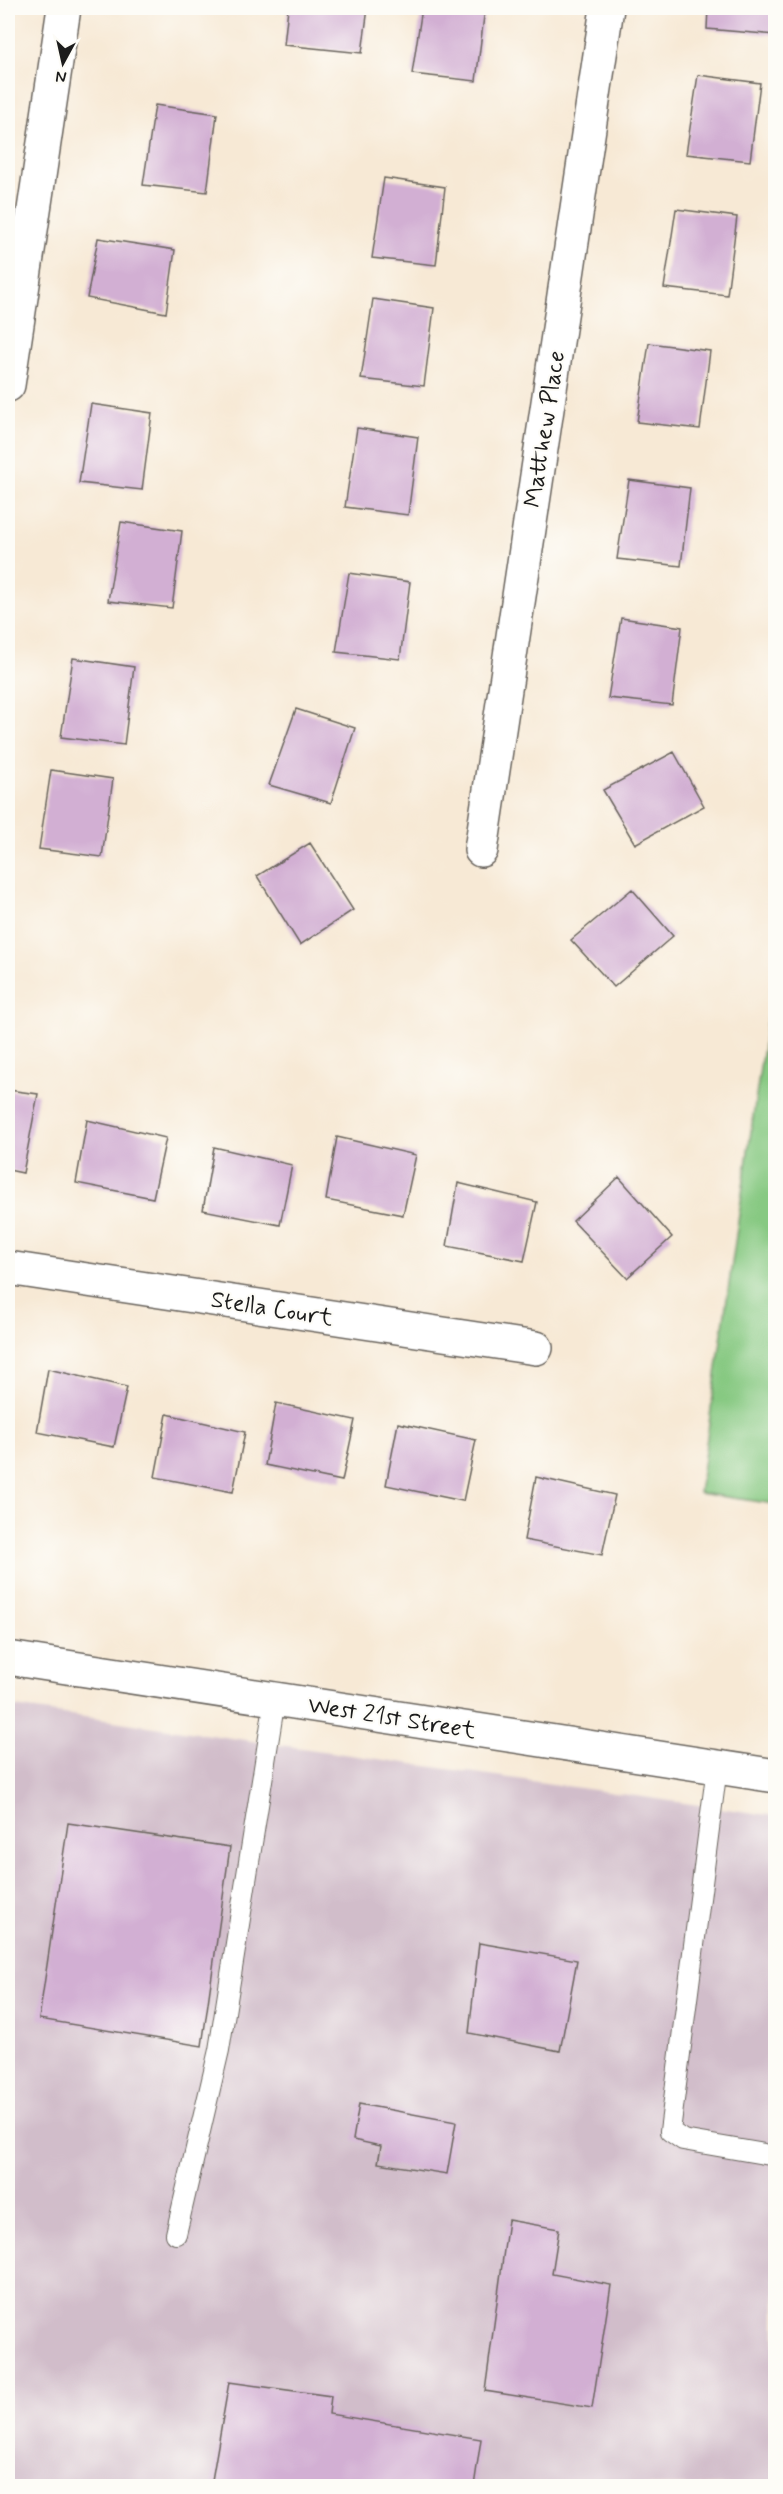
<svg xmlns="http://www.w3.org/2000/svg" width="783" height="2494" viewBox="0 0 783 2494" font-family="Mynerve,sans-serif">
<style>
.industrial{fill:#d1bdca}
.green{fill:#87c982;stroke:#52724f;stroke-width:1.5}
.building{fill:#d2afd3}
.lines{fill:none;stroke-linecap:round;stroke-linejoin:round}
.lane-casing{stroke:#69645d;stroke-width:22}
.street-casing{stroke:#69645d;stroke-width:36}
.secondary-casing{stroke:#69645d;stroke-width:36}
.lane{stroke:#fff;stroke-width:20}
.street{stroke:#fff;stroke-width:33}
.secondary{stroke:#fff;stroke-width:33}
.labels{text-anchor:middle;stroke-width:4.5;stroke-linejoin:round;paint-order:stroke}
.street-label{font-size:24px;fill:#1c1c1c;stroke:#fdfcf7}
</style>
<rect width="100%" height="100%" fill="#fdfcf7"/>
<filter id="ink" filterUnits="userSpaceOnUse"><feTurbulence type="fractalNoise" baseFrequency=".0167" numOctaves="2"/><feDisplacementMap in="SourceGraphic" scale="12" xChannelSelector="R" yChannelSelector="G"/><feConvolveMatrix kernelMatrix="1 2 1 2 8 2 1 2 1" color-interpolation-filters="sRGB"/></filter>
<filter id="wash" filterUnits="userSpaceOnUse"><feTurbulence type="fractalNoise" baseFrequency=".008" numOctaves="4" result="noise"/><feDisplacementMap in="SourceGraphic" scale="24" xChannelSelector="R" yChannelSelector="G"/><feGaussianBlur stdDeviation="1.35" result="paint"/><feColorMatrix in="noise" values="0 0 0 0 0 0 0 0 0 0 0 0 0 0 0 0 0 1.4 0 .05"/><feComposite in="paint" operator="in"/></filter>
<g filter="url(#wash)">
<rect width="100%" height="100%" fill="#f7e9d5"/>
<path class="industrial" d="M 8,1706 L 775,1816 L 775,2486 L 8,2486 Z"/>
<path class="green" d="M 775,964 L 776,1504 L 775,1504 L 699,1493 Z"/>
<g id="blocks">
<path class="building" d="M 288,8 L 368,8 L 362,53 L 284,45 Z
M 422,8 L 485,8 L 476,81 L 412,74 Z
M 708,8 L 776,8 L 776,35 L 707,29 Z
M 698,75 L 760,83 L 750,161 L 686,154 Z
M 155,105 L 217,114 L 207,192 L 143,185 Z
M 384,178 L 445,187 L 436,265 L 372,258 Z
M 676,209 L 737,217 L 727,295 L 664,288 Z
M 98,238 L 175,250 L 166,313 L 87,298 Z
M 373,299 L 434,308 L 424,386 L 361,379 Z
M 649,343 L 710,351 L 700,429 L 637,422 Z
M 91,404 L 152,413 L 142,490 L 79,483 Z
M 357,428 L 418,437 L 408,515 L 345,507 Z
M 629,480 L 690,488 L 681,566 L 617,559 Z
M 121,522 L 182,531 L 172,608 L 108,601 Z
M 349,573 L 410,582 L 400,659 L 336,652 Z
M 621,618 L 682,627 L 672,705 L 608,698 Z
M 73,658 L 134,667 L 124,745 L 61,737 Z
M 296,709 L 355,728 L 331,803 L 269,785 Z
M 674,752 L 704,806 L 635,844 L 603,790 Z
M 51,770 L 113,779 L 102,857 L 39,849 Z
M 310,843 L 353,910 L 300,945 L 257,876 Z
M 632,889 L 673,936 L 614,987 L 571,940 Z
M 8,1090 L 38,1094 L 23,1173 L 8,1170 Z
M 87,1120 L 166,1138 L 153,1198 L 76,1183 Z
M 337,1137 L 416,1155 L 403,1215 L 326,1200 Z
M 214,1147 L 292,1165 L 280,1225 L 203,1210 Z
M 619,1177 L 672,1237 L 627,1278 L 573,1221 Z
M 458,1183 L 537,1202 L 524,1261 L 447,1246 Z
M 48,1369 L 127,1387 L 114,1447 L 37,1432 Z
M 276,1403 L 355,1420 L 342,1481 L 265,1465 Z
M 167,1414 L 245,1432 L 233,1492 L 155,1477 Z
M 398,1423 L 476,1440 L 463,1501 L 386,1485 Z
M 536,1477 L 615,1495 L 602,1555 L 524,1540 Z
M 68,1823 L 230,1847 L 202,2046 L 39,2019 Z
M 479,1943 L 577,1960 L 560,2051 L 469,2033 Z
M 359,2104 L 456,2122 L 447,2174 L 378,2163 L 381,2146 L 353,2140 Z
M 508,2220 L 559,2229 L 552,2274 L 611,2285 L 592,2408 L 485,2391 Z
M 229,2382 L 331,2396 L 329,2414 L 481,2439 L 474,2486 L 211,2486 Z"/>
</g>
</g>
<g filter="url(#ink)">
<use href="#blocks" fill-opacity="0" stroke="#69645d" stroke-width="1.5"/>
<g class="lines">
<g class="lane-casing">
<path id="lane" d="M 717,1767 L 670,2131 L 683,2140 L 776,2156
M 176,2234 L 219,2050 L 275,1699"/>
</g>
<g class="street-casing">
<path id="street" d="M 8,385 L 64,8
M 481,850 L 607,8
M 8,1268 L 536,1348"/>
</g>
<g class="secondary-casing">
<path id="secondary" d="M 8,1658 L 776,1776"/>
</g>
<use href="#lane" class="lane"/>
<use href="#street" class="street"/>
<use href="#secondary" class="secondary"/>
</g>
</g>
<g class="labels">
<g class="street-label">
<text transform="translate(544 429) rotate(-81)" y="8">Matthew Place</text>
<text transform="translate(272 1308) rotate(9)" y="8">Stella Court</text>
<text transform="translate(392 1717) rotate(9)" y="8">West 21st Street</text>
</g>
</g>
<rect width="783" height="2494" fill="none" stroke="#fdfcf7" stroke-width="30"/>
<g transform="translate(63 63) rotate(188)" stroke="#fdfcf7" stroke-width="4.5" paint-order="stroke">
<path d="M0-4.5L10 22L0 15L-10 22Z" fill="#1c1c1c"/>
<text y="-9" font-size="16" font-weight="bold" text-anchor="middle" fill="#1c1c1c">N</text>
</g>
</svg>
